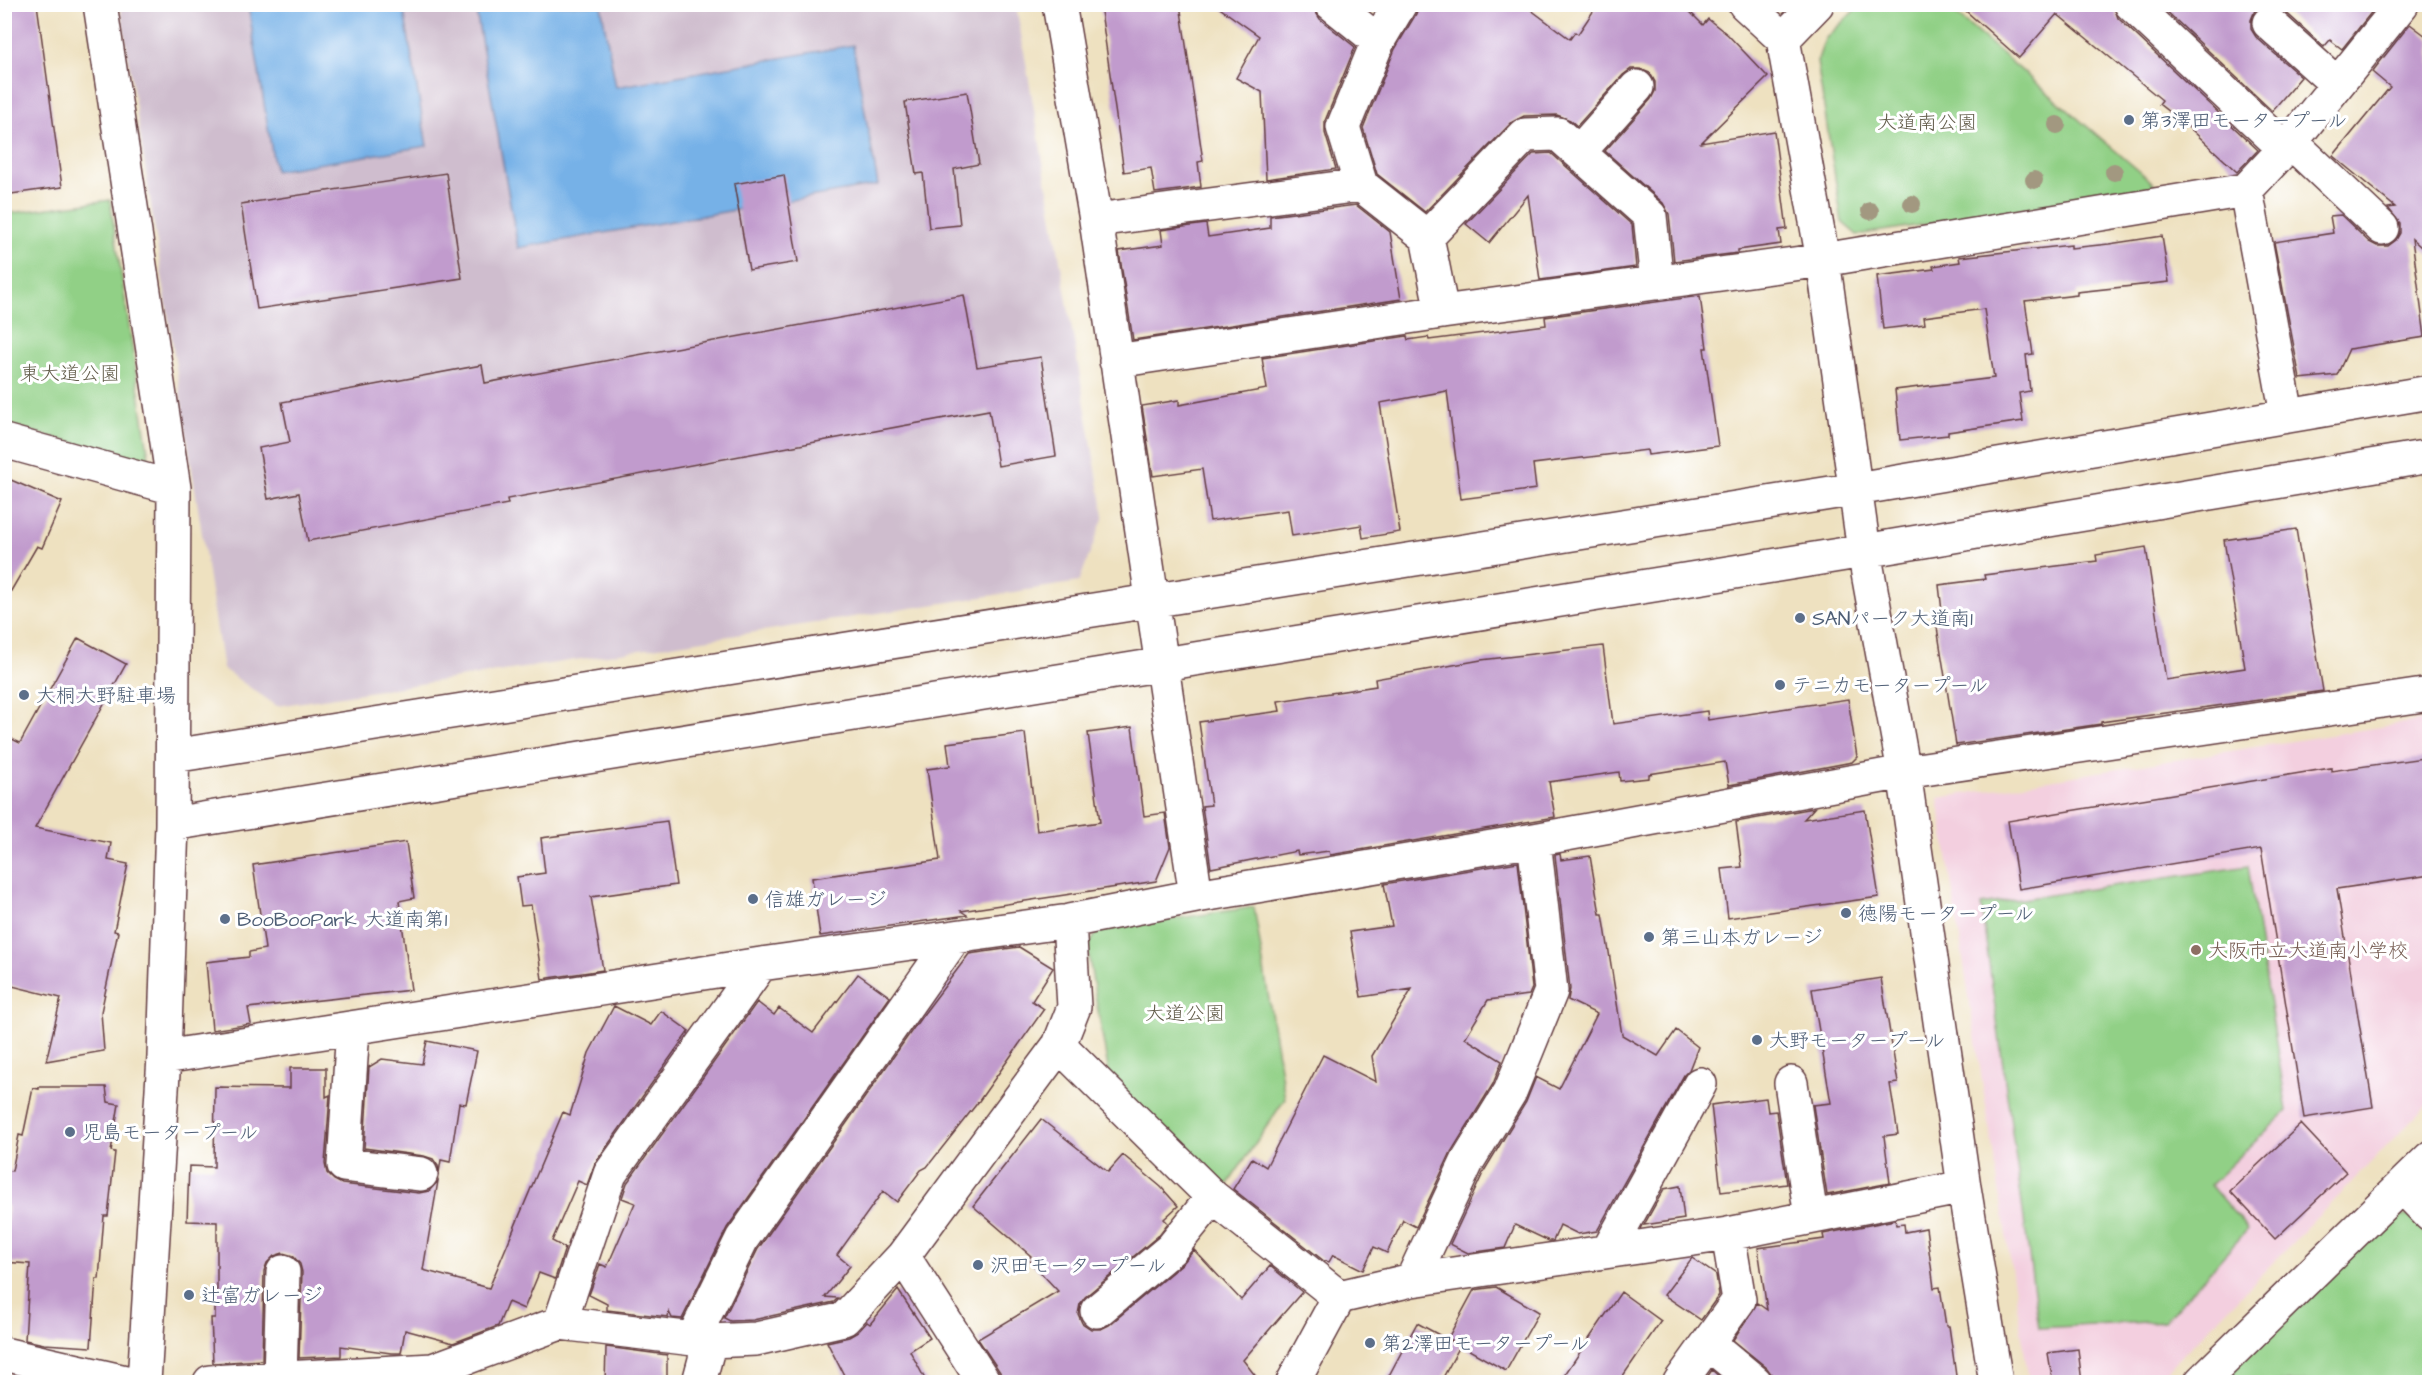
<svg xmlns="http://www.w3.org/2000/svg" width="2434" height="1387" viewBox="0 0 2434 1387" font-family="'Architects Daughter','Klee One',sans-serif">
<style>
.built{fill:#f3cfdf}
.industrial{fill:#cfbdce}
.green{fill:#91d086;stroke:#6e7858;stroke-width:1.5}
.water{fill:#76b1e7;stroke:#606889;stroke-width:1.5}
.building{fill:#c19bcd}
.lines{fill:none;stroke-linecap:round;stroke-linejoin:round}
.minor-casing{stroke:#633c41;stroke-width:36}
.minor{stroke:#fff;stroke-width:33}
.tree{fill:#a29880}
.service-dot{fill:#5c6f8a;stroke:#fff;stroke-width:2}
.education-dot{fill:#8d6e63;stroke:#fff;stroke-width:2}
.labels{text-anchor:middle;stroke-width:6;stroke-linejoin:round;paint-order:stroke}
.service-label{font-size:20px;fill:#4e5e75;stroke:#fff;text-anchor:start}
.park-label{font-size:20px;fill:#635d4b;stroke:#fff}
.education-label{font-size:20px;fill:#785e54;stroke:#fff;text-anchor:start}
</style>
<rect width="100%" height="100%" fill="#fff"/>
<filter id="ink" filterUnits="userSpaceOnUse"><feTurbulence type="fractalNoise" baseFrequency=".0167" numOctaves="2"/><feDisplacementMap in="SourceGraphic" scale="12" xChannelSelector="R" yChannelSelector="G"/><feConvolveMatrix kernelMatrix="1 2 1 2 8 2 1 2 1" color-interpolation-filters="sRGB"/></filter>
<filter id="wash" filterUnits="userSpaceOnUse"><feTurbulence type="fractalNoise" baseFrequency=".008" numOctaves="4" result="noise"/><feDisplacementMap in="SourceGraphic" scale="24" xChannelSelector="R" yChannelSelector="G"/><feGaussianBlur stdDeviation="1.35" result="paint"/><feColorMatrix in="noise" values="0 0 0 0 0 0 0 0 0 0 0 0 0 0 0 0 0 1.4 0 .05"/><feComposite in="paint" operator="in"/></filter>
<g filter="url(#wash)">
<rect width="100%" height="100%" fill="#eee1c0"/>
<path class="built" d="M 2429,719 L 2429,1103 L 2156,1382 L 2029,1382 L 1938,798 Z"/>
<path class="industrial" d="M 120,5 L 1016,5 L 1104,516 L 1079,582 L 277,706 L 223,669 Z"/>
<path class="green" d="M 1860,5 L 1945,5 L 2159,188 L 1857,235 L 1842,222 L 1817,62 L 1825,39 Z
M 110,200 L 150,465 L 5,424 L 4,214 Z
M 2248,866 L 2287,1111 L 2210,1185 L 2248,1229 L 2165,1321 L 2039,1328 L 1981,905 Z
M 1254,907 L 1285,1099 L 1226,1187 L 1110,1080 L 1087,947 L 1099,930 Z
M 2387,1214 L 2409,1216 L 2429,1238 L 2429,1382 L 2216,1382 Z"/>
<path class="water" d="M 248,5 L 403,5 L 427,146 L 275,171 Z
M 475,5 L 601,5 L 616,87 L 853,45 L 878,185 L 518,248 Z"/>
<g id="blocks">
<path class="building" d="M 4,4 L 37,4 L 62,187 L 4,195 Z
M 1100,4 L 1180,4 L 1203,161 L 1198,162 L 1201,187 L 1155,193 L 1151,168 L 1124,172 Z
M 1214,4 L 1314,4 L 1315,11 L 1320,19 L 1355,47 L 1325,121 L 1325,133 L 1336,169 L 1266,179 L 1262,92 L 1236,78 L 1259,36 Z
M 1419,4 L 1523,4 L 1570,39 L 1575,32 L 1578,34 L 1598,4 L 1682,4 L 1703,25 L 1708,19 L 1728,35 L 1768,77 L 1701,143 L 1774,131 L 1787,229 L 1779,230 L 1781,244 L 1738,250 L 1738,253 L 1674,261 L 1669,214 L 1663,203 L 1605,151 L 1651,99 L 1655,91 L 1655,82 L 1650,73 L 1640,69 L 1631,69 L 1623,75 L 1577,126 L 1570,120 L 1557,115 L 1524,116 L 1512,122 L 1425,212 L 1377,174 L 1363,128 L 1395,49 L 1416,14 Z
M 1958,4 L 2113,4 L 2118,18 L 2258,150 L 2237,172 L 2193,131 L 2159,104 L 2162,100 L 2057,14 L 2019,58 Z
M 2159,4 L 2378,4 L 2342,49 L 2330,40 L 2324,47 L 2282,9 L 2273,5 L 2264,5 L 2255,10 L 2251,20 L 2251,29 L 2256,37 L 2301,77 L 2272,111 Z
M 2410,24 L 2430,39 L 2430,255 L 2412,239 L 2425,337 L 2349,349 L 2337,375 L 2300,379 L 2274,242 L 2333,233 L 2330,216 L 2341,215 L 2369,242 L 2377,246 L 2388,246 L 2396,240 L 2400,233 L 2400,223 L 2388,208 L 2395,207 L 2333,156 L 2390,87 L 2372,72 Z
M 967,92 L 979,164 L 954,169 L 960,225 L 929,228 L 923,173 L 916,174 L 905,102 Z
M 1551,153 L 1632,225 L 1636,267 L 1540,280 L 1528,195 L 1489,243 L 1466,224 L 1533,154 Z
M 446,173 L 462,278 L 257,309 L 241,204 Z
M 784,175 L 798,262 L 749,270 L 734,184 Z
M 1356,205 L 1390,232 L 1401,299 L 1133,340 L 1119,251 L 1163,245 L 1161,230 L 1206,224 L 1208,237 L 1270,228 L 1270,216 Z
M 2162,236 L 2169,282 L 2077,292 L 2077,295 L 2025,301 L 2033,354 L 2026,355 L 2030,391 L 2019,393 L 2023,421 L 1948,432 L 1948,435 L 1900,440 L 1895,390 L 1994,378 L 1984,309 L 1924,317 L 1925,324 L 1883,329 L 1877,276 L 1934,269 L 1933,266 L 1960,262 L 1959,257 L 2071,245 L 2071,248 L 2109,244 Z
M 964,295 L 977,367 L 1041,357 L 1056,456 L 998,466 L 989,410 L 507,499 L 508,504 L 308,541 L 299,493 L 268,499 L 259,448 L 290,442 L 282,402 L 482,365 L 485,383 Z
M 1700,296 L 1707,348 L 1704,348 L 1718,446 L 1648,455 L 1647,450 L 1533,464 L 1536,489 L 1461,499 L 1447,391 L 1380,403 L 1400,532 L 1363,538 L 1361,525 L 1292,536 L 1288,510 L 1210,521 L 1202,469 L 1153,476 L 1142,406 L 1179,400 L 1179,405 L 1267,389 L 1262,358 L 1407,336 L 1408,340 L 1428,337 L 1429,340 L 1538,326 L 1546,325 L 1545,317 Z
M 4,477 L 62,502 L 42,548 L 37,546 L 4,603 Z
M 2296,529 L 2323,691 L 2101,722 L 2101,724 L 1956,745 L 1936,621 L 1943,620 L 1939,585 L 1985,579 L 1984,575 L 2097,561 L 2096,555 L 2146,547 L 2166,680 L 2245,668 L 2224,540 Z
M 78,638 L 126,664 L 35,828 L 111,843 L 108,860 L 128,864 L 114,931 L 118,932 L 101,1012 L 104,1051 L 46,1061 L 61,998 L 4,984 L 4,735 L 20,743 Z
M 1603,646 L 1613,724 L 1707,711 L 1708,720 L 1848,699 L 1857,757 L 1852,762 L 1729,785 L 1725,762 L 1649,774 L 1649,778 L 1620,781 L 1619,772 L 1549,782 L 1555,817 L 1330,855 L 1329,851 L 1298,855 L 1297,851 L 1211,868 L 1202,806 L 1211,805 L 1199,722 L 1280,711 L 1278,701 L 1376,686 L 1375,679 L 1481,660 Z
M 1132,727 L 1144,816 L 1165,813 L 1170,847 L 1156,881 L 961,911 L 967,915 L 820,936 L 812,878 L 940,860 L 927,769 L 950,766 L 947,743 L 1025,733 L 1037,831 L 1100,822 L 1088,733 Z
M 2430,757 L 2430,875 L 2337,889 L 2373,1107 L 2304,1118 L 2261,849 L 2019,889 L 2008,821 L 2331,768 L 2331,771 Z
M 1814,808 L 1804,819 L 1865,810 L 1879,897 L 1728,918 L 1722,869 L 1742,867 L 1736,822 Z
M 667,821 L 676,885 L 591,897 L 603,970 L 542,979 L 531,905 L 521,906 L 517,877 L 545,873 L 541,838 Z
M 406,842 L 414,898 L 399,901 L 411,990 L 248,1008 L 251,1024 L 212,1030 L 206,962 L 249,957 L 249,952 L 265,949 L 253,865 Z
M 1560,854 L 1561,860 L 1590,856 L 1600,914 L 1603,914 L 1622,1035 L 1658,1056 L 1676,1030 L 1698,1047 L 1689,1070 L 1684,1075 L 1597,1231 L 1578,1234 L 1560,1225 L 1553,1241 L 1549,1241 L 1515,1225 L 1505,1248 L 1468,1253 L 1450,1244 L 1484,1171 L 1526,1102 L 1536,1077 L 1559,1089 L 1597,1014 L 1568,1000 L 1570,989 L 1555,855 Z
M 1518,862 L 1532,988 L 1529,995 L 1488,1000 L 1465,1038 L 1502,1061 L 1493,1084 L 1451,1152 L 1416,1227 L 1403,1220 L 1387,1253 L 1374,1247 L 1363,1270 L 1333,1255 L 1329,1262 L 1324,1261 L 1233,1189 L 1252,1158 L 1266,1167 L 1323,1055 L 1376,1082 L 1372,1056 L 1412,989 L 1361,997 L 1350,932 L 1392,926 L 1384,884 Z
M 1019,947 L 1053,968 L 1032,1001 L 1044,1009 L 979,1101 L 927,1167 L 921,1170 L 897,1202 L 883,1191 L 837,1255 L 850,1266 L 825,1297 L 838,1298 L 834,1302 L 753,1320 L 730,1321 L 724,1318 L 758,1249 L 920,1019 L 969,954 Z
M 858,974 L 890,997 L 727,1228 L 682,1319 L 672,1318 L 669,1312 L 668,1317 L 607,1310 L 607,1304 L 589,1295 L 600,1264 L 607,1267 L 635,1203 L 622,1198 L 627,1183 L 757,1002 L 774,1015 L 779,1008 L 813,1033 Z
M 1881,978 L 1898,1083 L 1890,1084 L 1898,1134 L 1884,1136 L 1890,1183 L 1827,1195 L 1813,1105 L 1831,1103 L 1812,989 Z
M 614,1006 L 651,1025 L 661,1011 L 689,1031 L 595,1163 L 587,1185 L 578,1181 L 552,1241 L 565,1248 L 555,1279 L 539,1273 L 524,1309 L 508,1302 L 498,1326 L 453,1343 L 405,1330 L 401,1353 L 391,1353 L 341,1346 L 341,1356 L 299,1358 L 302,1272 L 300,1264 L 293,1256 L 283,1253 L 274,1256 L 267,1263 L 264,1271 L 262,1360 L 213,1363 L 211,1318 L 215,1318 L 215,1292 L 217,1292 L 217,1222 L 187,1221 L 189,1166 L 214,1167 L 215,1087 L 290,1088 L 290,1068 L 326,1068 L 326,1097 L 330,1095 L 325,1164 L 327,1173 L 334,1180 L 342,1184 L 419,1193 L 429,1191 L 438,1181 L 423,1270 L 489,1288 L 563,1112 L 570,1115 L 589,1053 Z
M 427,1041 L 477,1051 L 466,1104 L 459,1103 L 450,1162 L 441,1160 L 439,1173 L 438,1166 L 433,1159 L 424,1156 L 364,1148 L 369,1067 L 382,1059 L 422,1064 Z
M 39,1087 L 106,1087 L 108,1102 L 119,1104 L 111,1151 L 115,1152 L 108,1216 L 104,1216 L 99,1279 L 96,1279 L 91,1347 L 44,1344 L 25,1340 L 30,1264 L 4,1262 L 8,1206 L 4,1205 L 4,1170 L 12,1171 L 19,1135 L 23,1136 L 33,1088 L 39,1089 Z
M 1766,1098 L 1768,1112 L 1776,1111 L 1787,1184 L 1721,1192 L 1711,1105 Z
M 1041,1119 L 1108,1172 L 1123,1155 L 1161,1187 L 1178,1206 L 1164,1219 L 1168,1223 L 1158,1236 L 1085,1297 L 1080,1304 L 1078,1314 L 1082,1323 L 1091,1329 L 1101,1329 L 1109,1325 L 1183,1263 L 1194,1250 L 1241,1300 L 1270,1266 L 1302,1292 L 1243,1360 L 1261,1383 L 1003,1383 L 1000,1372 L 978,1339 L 1058,1291 L 1028,1259 L 1031,1256 L 973,1206 Z
M 2301,1124 L 2346,1172 L 2275,1239 L 2230,1191 Z
M 1680,1186 L 1684,1219 L 1644,1225 L 1664,1189 Z
M 1895,1220 L 1896,1225 L 1904,1224 L 1905,1232 L 1926,1228 L 1934,1288 L 1940,1287 L 1946,1326 L 1949,1326 L 1957,1383 L 1773,1383 L 1772,1375 L 1767,1368 L 1733,1340 L 1757,1303 L 1767,1310 L 1758,1248 L 1824,1239 L 1823,1234 Z
M 1692,1258 L 1716,1275 L 1719,1295 L 1701,1320 L 1664,1295 Z
M 1496,1287 L 1539,1312 L 1506,1371 L 1448,1338 L 1474,1290 Z
M 898,1290 L 930,1338 L 910,1351 L 927,1383 L 848,1383 L 827,1342 L 849,1337 L 858,1332 L 867,1322 L 870,1324 Z
M 1621,1292 L 1661,1321 L 1618,1383 L 1559,1383 Z
M 1417,1323 L 1460,1346 L 1440,1383 L 1385,1383 Z
M 606,1347 L 667,1355 L 667,1383 L 605,1383 Z
M 2078,1349 L 2082,1383 L 2053,1383 L 2048,1353 Z
M 1712,1370 L 1726,1383 L 1703,1383 Z"/>
</g>
</g>
<g filter="url(#ink)">
<use href="#blocks" fill-opacity="0" stroke="#633c41" stroke-width="1.5"/>
<g class="lines">
<g class="minor-casing">
<path id="minor" d="M 100,4 L 174,488 L 172,824 L 164,1057 L 144,1382
M 1059,4 L 1096,220 L 1196,896
M 1332,4 L 1378,41
M 1400,4 L 1378,41 L 1343,127 L 1361,185 L 1427,237 L 1442,312
M 1745,4 L 1783,39
M 1817,4 L 1783,39 L 1823,260 L 1864,551 L 1904,772 L 1964,1187 L 1996,1382
M 2131,4 L 2285,149
M 2269,23 L 2337,84
M 2291,142 L 2382,228
M 1579,152 L 1637,87
M 2246,190 L 2287,415
M 1096,220 L 1361,185
M 1427,237 L 1525,135 L 1558,134 L 1650,216 L 1657,283
M 1116,361 L 1442,312 L 1823,260 L 2246,190 L 2291,142 L 2402,4
M 4,441 L 174,488
M 173,756 L 1856,489 L 2430,392
M 172,824 L 1864,551 L 2430,456
M 353,1028 L 344,1165 L 421,1174
M 1059,1045 L 1213,1197 L 1339,1297
M 164,1057 L 761,964 L 1069,921 L 1196,896 L 1534,840 L 1904,772 L 2430,694
M 1791,1083 L 1811,1217
M 2402,1186 L 2430,1215
M 1608,1251 L 1700,1084
M 903,1256 L 984,1382
M 1412,1280 L 1467,1162 L 1510,1092 L 1551,991 L 1534,840
M 1097,1311 L 1171,1249 L 1213,1197
M 560,1323 L 610,1174 L 761,964
M 693,1339 L 742,1239 L 954,938
M 1708,1343 L 1755,1382
M 4,1354 L 126,1382
M 280,1378 L 283,1272
M 210,1382 L 433,1370 L 560,1323 L 710,1341 L 756,1339 L 844,1319 L 903,1256 L 1059,1045 L 1074,1007 L 1069,921
M 699,1382 L 710,1341
M 1293,1382 L 1339,1297 L 1412,1280 L 1728,1234 L 1964,1187
M 1680,1382 L 1739,1300 L 1728,1234
M 2201,1382 L 2430,1158"/>
</g>
<use href="#minor" class="minor"/>
</g>
<g class="tree">
<circle cx="2057" cy="125" r="9"/>
<circle cx="2114" cy="172" r="9"/>
<circle cx="2034" cy="180" r="9"/>
<circle cx="1912" cy="204" r="9"/>
<circle cx="1870" cy="211" r="9"/>
</g>
</g>
<g class="service-dot">
<circle cx="2129" cy="120" r="6"/>
<circle cx="1800" cy="618" r="6"/>
<circle cx="1780" cy="685" r="6"/>
<circle cx="24" cy="695" r="6"/>
<circle cx="753" cy="899" r="6"/>
<circle cx="1846" cy="913" r="6"/>
<circle cx="225" cy="919" r="6"/>
<circle cx="1649" cy="937" r="6"/>
<circle cx="1757" cy="1040" r="6"/>
<circle cx="70" cy="1132" r="6"/>
<circle cx="978" cy="1265" r="6"/>
<circle cx="189" cy="1295" r="6"/>
<circle cx="1370" cy="1343" r="6"/>
</g>
<circle class="education-dot" cx="2196" cy="950" r="6"/>
<g class="labels">
<g class="service-label">
<text x="2141" y="127">第3澤田モータープール</text>
<text x="1812" y="625">SANパーク大道南1</text>
<text x="1792" y="692">テニカモータープール</text>
<text x="36" y="702">大桐大野駐車場</text>
<text x="765" y="906">信雄ガレージ</text>
<text x="1858" y="920">徳陽モータープール</text>
<text x="237" y="926">BooBooPark 大道南第1</text>
<text x="1661" y="944">第三山本ガレージ</text>
<text x="1769" y="1047">大野モータープール</text>
<text x="82" y="1139">児島モータープール</text>
<text x="990" y="1272">沢田モータープール</text>
<text x="201" y="1302">辻富ガレージ</text>
<text x="1382" y="1350">第2澤田モータープール</text>
</g>
<g class="park-label">
<text x="1927" y="129">大道南公園</text>
<text x="70" y="380">東大道公園</text>
<text x="1185" y="1020">大道公園</text>
</g>
<g class="education-label">
<text x="2208" y="957">大阪市立大道南小学校</text>
</g>
</g>
<rect width="2434" height="1387" fill="none" stroke="#fff" stroke-width="24"/>
</svg>
